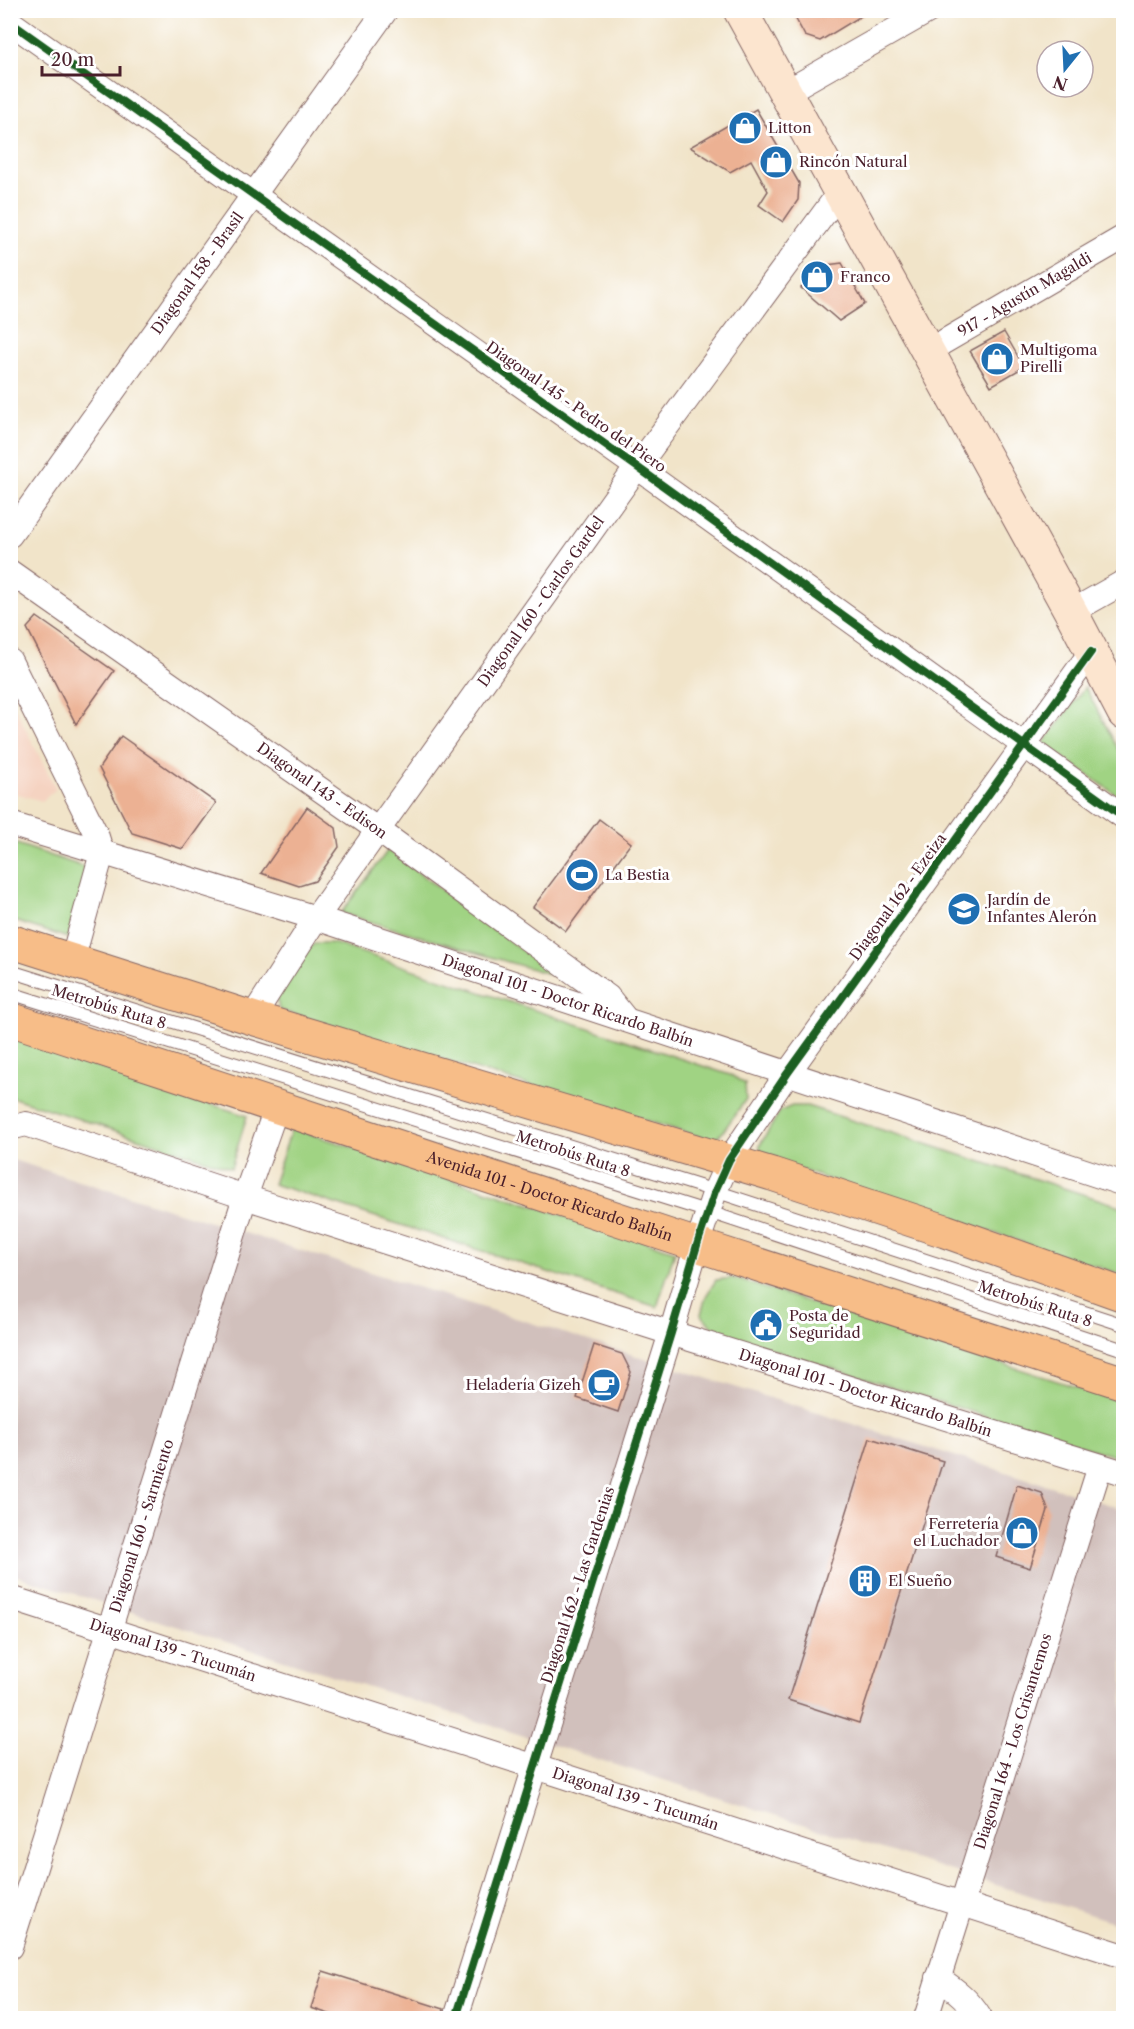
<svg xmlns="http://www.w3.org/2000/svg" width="1134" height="2029" viewBox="0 0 1134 2029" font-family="'Libre Caslon Text',serif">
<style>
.built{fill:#f5d3c1}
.industrial{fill:#d1c0bc}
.green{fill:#a0d383;stroke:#757957;stroke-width:1.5}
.building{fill:#ecb193}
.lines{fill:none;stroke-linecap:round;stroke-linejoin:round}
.lane-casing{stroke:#846462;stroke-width:14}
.street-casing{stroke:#846462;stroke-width:26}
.secondary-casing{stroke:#846462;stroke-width:35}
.primary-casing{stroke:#846462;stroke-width:35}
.lane{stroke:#fff;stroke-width:12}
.street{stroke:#fff;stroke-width:24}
.secondary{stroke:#fce5cf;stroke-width:33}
.primary{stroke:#f7bd88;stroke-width:33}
.cycleway-casing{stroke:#fff;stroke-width:11}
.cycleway{stroke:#1b5e20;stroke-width:8}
.labels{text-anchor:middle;stroke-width:6;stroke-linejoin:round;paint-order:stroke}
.poi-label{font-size:15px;fill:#4a1f2b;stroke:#fff;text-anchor:start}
.street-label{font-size:15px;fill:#4a1f2b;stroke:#fff}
</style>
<rect width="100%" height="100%" fill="#fff"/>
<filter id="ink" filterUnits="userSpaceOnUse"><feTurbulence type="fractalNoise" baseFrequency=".0167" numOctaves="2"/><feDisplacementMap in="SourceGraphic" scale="12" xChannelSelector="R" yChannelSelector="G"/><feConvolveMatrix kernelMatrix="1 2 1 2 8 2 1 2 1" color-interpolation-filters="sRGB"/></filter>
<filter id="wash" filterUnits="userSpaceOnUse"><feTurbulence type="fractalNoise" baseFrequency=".008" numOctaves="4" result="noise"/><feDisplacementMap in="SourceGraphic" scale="24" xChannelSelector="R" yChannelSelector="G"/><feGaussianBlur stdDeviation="1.35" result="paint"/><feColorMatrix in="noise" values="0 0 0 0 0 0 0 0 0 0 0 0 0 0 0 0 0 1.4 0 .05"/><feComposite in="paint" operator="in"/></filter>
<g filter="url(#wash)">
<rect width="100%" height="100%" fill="#f1e4c9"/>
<path class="built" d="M 10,698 L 56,789 L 42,801 L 11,792 Z"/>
<path class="industrial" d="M 10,1159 L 1123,1509 L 1123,1925 L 11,1574 Z"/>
<path class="green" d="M 1085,687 L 1123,758 L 1123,799 L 1043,744 Z
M 11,842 L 93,870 L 68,938 L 11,920 Z
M 388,850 L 556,976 L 341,913 Z
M 315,943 L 333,943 L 733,1076 L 745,1084 L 746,1099 L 722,1133 L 714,1139 L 704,1138 L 279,1010 L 276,996 L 304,953 Z
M 11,1038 L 247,1116 L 231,1168 L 11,1097 Z
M 792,1106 L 807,1106 L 1123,1207 L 1123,1275 L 767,1159 L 760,1153 L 760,1145 L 780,1111 Z
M 292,1128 L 675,1251 L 657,1307 L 273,1184 Z
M 733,1278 L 1123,1402 L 1123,1459 L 726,1335 L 711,1326 L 701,1314 L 706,1296 L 716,1280 Z"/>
<g id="blocks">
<path class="building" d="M 791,10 L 871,10 L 820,41 L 805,36 Z
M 756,109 L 799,183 L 798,200 L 783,222 L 759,205 L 768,191 L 751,160 L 730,172 L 690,147 Z
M 842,263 L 865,304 L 839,321 L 801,288 L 819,266 Z
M 1004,332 L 1024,367 L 991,386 L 970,351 Z
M 37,617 L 114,671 L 76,724 L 27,628 Z
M 121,736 L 216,803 L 183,849 L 132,833 L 99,768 Z
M 307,807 L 336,828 L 339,847 L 315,881 L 299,886 L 261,873 Z
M 599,819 L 631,843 L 566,931 L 533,907 Z
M 594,1345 L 622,1354 L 631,1372 L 618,1412 L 577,1398 Z
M 870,1438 L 943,1461 L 859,1723 L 788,1700 Z
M 1017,1485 L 1042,1493 L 1048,1510 L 1030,1568 L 996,1557 Z
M 323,1971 L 444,2009 L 442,2019 L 344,2019 L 311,2008 Z"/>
</g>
</g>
<g filter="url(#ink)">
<use href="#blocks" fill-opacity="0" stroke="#846462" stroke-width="1.5"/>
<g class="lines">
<g class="lane-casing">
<path id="lane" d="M 10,971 L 715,1191 L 1124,1325
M 10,993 L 709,1212 L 1124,1350"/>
</g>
<g class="street-casing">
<g id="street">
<path d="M 10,22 L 637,467 L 1124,817"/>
<path d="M 786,92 L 930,10"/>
<path id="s1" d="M 928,351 L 1124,237"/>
<path id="s2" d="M 10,535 L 386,10"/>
<path id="s3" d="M 10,572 L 378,830 L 608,997 L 624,1017"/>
<path d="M 1071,612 L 1124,582"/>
<path d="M 10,661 L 96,834 L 102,853 L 72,961"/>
<path id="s4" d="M 10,824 L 316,918 L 1124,1184"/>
<path id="s5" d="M 252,1018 L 316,918 L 378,830 L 637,467 L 840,192"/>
<path id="s6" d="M 10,1128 L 26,1124 L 245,1197 L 671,1333 L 1124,1473"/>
<path id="s7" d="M 10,1598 L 1124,1956"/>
<path id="s8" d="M 10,1947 L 245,1197 L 277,1106"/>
<path d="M 938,1978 C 956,1990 969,2000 980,2018"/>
<path d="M 456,2018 L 671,1333 L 697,1245 L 715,1191 L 729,1160 L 787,1074 L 1091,652"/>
<path id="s9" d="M 926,2018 L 1100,1466"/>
</g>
</g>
<g class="secondary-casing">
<path id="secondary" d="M 740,10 L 1071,612 L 1124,713"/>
</g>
<g class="primary-casing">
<g id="primary">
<path d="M 10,941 L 252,1018 L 772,1174 L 945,1231 L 1124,1295"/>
<path id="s10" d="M 10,1019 L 697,1245 L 1124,1383"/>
</g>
</g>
<use href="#lane" class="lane"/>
<use href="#street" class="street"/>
<use href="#secondary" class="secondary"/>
<use href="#primary" class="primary"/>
<g class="cycleway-casing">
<path id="cycleway" d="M 10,22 L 637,467 L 1124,817
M 456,2018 L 671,1333 L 697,1245 L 715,1191 L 729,1160 L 787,1074 L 1091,652"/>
</g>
<use href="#cycleway" class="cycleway"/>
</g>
</g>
<defs>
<g id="shop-disc" transform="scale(1.725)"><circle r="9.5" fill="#1f6fb2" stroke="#fff"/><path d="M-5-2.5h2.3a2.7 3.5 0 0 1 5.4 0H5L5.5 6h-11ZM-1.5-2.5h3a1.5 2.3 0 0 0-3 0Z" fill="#fff"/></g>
<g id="stadium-disc" transform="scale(1.725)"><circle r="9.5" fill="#1f6fb2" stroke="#fff"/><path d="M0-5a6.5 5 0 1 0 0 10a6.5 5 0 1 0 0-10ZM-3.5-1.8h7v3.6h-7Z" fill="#fff"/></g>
<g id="school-disc" transform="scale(1.725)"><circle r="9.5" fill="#1f6fb2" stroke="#fff"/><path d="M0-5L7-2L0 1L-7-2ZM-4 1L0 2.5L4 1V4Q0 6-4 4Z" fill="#fff"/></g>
<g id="civic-disc" transform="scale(1.725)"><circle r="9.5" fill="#1f6fb2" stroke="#fff"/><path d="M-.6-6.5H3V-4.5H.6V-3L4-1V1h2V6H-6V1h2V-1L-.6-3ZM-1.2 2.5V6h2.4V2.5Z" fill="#fff"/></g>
<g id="cafe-disc" transform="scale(1.725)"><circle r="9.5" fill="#1f6fb2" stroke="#fff"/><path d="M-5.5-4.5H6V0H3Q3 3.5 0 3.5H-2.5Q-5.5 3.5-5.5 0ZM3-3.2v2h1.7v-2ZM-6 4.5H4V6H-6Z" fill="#fff"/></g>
<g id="building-disc" transform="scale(1.725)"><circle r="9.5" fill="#1f6fb2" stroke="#fff"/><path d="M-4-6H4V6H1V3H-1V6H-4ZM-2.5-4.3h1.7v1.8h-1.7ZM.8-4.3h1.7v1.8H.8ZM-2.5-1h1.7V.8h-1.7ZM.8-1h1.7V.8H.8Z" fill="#fff"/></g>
</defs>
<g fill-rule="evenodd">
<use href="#shop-disc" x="745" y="128"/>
<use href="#shop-disc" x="776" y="162"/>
<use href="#shop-disc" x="817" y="277"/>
<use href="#shop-disc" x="997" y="359"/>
<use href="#stadium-disc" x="582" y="875"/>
<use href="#school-disc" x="964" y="909"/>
<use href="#civic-disc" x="766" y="1325"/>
<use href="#cafe-disc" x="604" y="1385"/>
<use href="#shop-disc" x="1022" y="1533"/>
<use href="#building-disc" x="865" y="1581"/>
</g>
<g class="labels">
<g class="poi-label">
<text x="768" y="133">Litton</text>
<text x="799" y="167">Rincón Natural</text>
<text x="840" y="282">Franco</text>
<text x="1020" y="355">Multigoma<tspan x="1020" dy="17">Pirelli</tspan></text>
<text x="605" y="880">La Bestia</text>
<text x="987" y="905">Jardín de<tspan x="987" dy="17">Infantes Alerón</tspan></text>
<text x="789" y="1321">Posta de<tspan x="789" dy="17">Seguridad</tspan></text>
<text x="581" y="1390" text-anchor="end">Heladería Gizeh</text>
<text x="999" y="1529" text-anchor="end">Ferretería<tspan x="999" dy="17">el Luchador</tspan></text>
<text x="888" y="1586">El Sueño</text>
</g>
<g class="street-label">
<text dy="5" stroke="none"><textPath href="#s2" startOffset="322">Diagonal 158 - Brasil</textPath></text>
<text dy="5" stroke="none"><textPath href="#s1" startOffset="112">917 - Agustín Magaldi</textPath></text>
<text transform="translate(576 407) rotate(35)" y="5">Diagonal 145 - Pedro del Piero</text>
<text dy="5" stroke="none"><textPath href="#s5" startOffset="507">Diagonal 160 - Carlos Gardel</textPath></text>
<text dy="5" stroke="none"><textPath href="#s3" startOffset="381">Diagonal 143 - Edison</textPath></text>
<text transform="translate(898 897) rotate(-54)" y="5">Diagonal 162 - Ezeiza</text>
<text dy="5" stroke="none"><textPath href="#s4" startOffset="585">Diagonal 101 - Doctor Ricardo Balbín</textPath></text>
<text transform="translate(109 1007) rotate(17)" y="5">Metrobús Ruta 8</text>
<text transform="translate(573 1154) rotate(18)" y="5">Metrobús Ruta 8</text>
<text dy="5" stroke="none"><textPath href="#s10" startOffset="568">Avenida 101 - Doctor Ricardo Balbín</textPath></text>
<text transform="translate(1035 1304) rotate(18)" y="5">Metrobús Ruta 8</text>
<text dy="5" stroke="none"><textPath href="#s6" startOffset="898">Diagonal 101 - Doctor Ricardo Balbín</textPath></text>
<text dy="5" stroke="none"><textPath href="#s8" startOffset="441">Diagonal 160 - Sarmiento</textPath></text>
<text transform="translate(578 1585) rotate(-72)" y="5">Diagonal 162 - Las Gardenias</text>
<text dy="5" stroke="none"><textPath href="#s7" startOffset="171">Diagonal 139 - Tucumán</textPath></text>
<text dy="5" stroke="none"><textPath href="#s9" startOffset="290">Diagonal 164 - Los Crisantemos</textPath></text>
<text dy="5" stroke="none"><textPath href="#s7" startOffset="657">Diagonal 139 - Tucumán</textPath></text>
</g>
</g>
<rect width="1134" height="2029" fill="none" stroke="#fff" stroke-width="36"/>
<g transform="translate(1065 69) rotate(198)"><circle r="28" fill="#ffffff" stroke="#b7a5aa" stroke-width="1.5"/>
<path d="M0-4.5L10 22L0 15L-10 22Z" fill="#1f6fb2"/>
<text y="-9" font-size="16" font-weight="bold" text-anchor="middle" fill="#4a1f2b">N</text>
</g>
<path d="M42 66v9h78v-9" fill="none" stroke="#4a1f2b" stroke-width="3"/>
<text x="51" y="66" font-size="18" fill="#4a1f2b" stroke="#ffffff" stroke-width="4.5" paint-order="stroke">20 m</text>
</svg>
